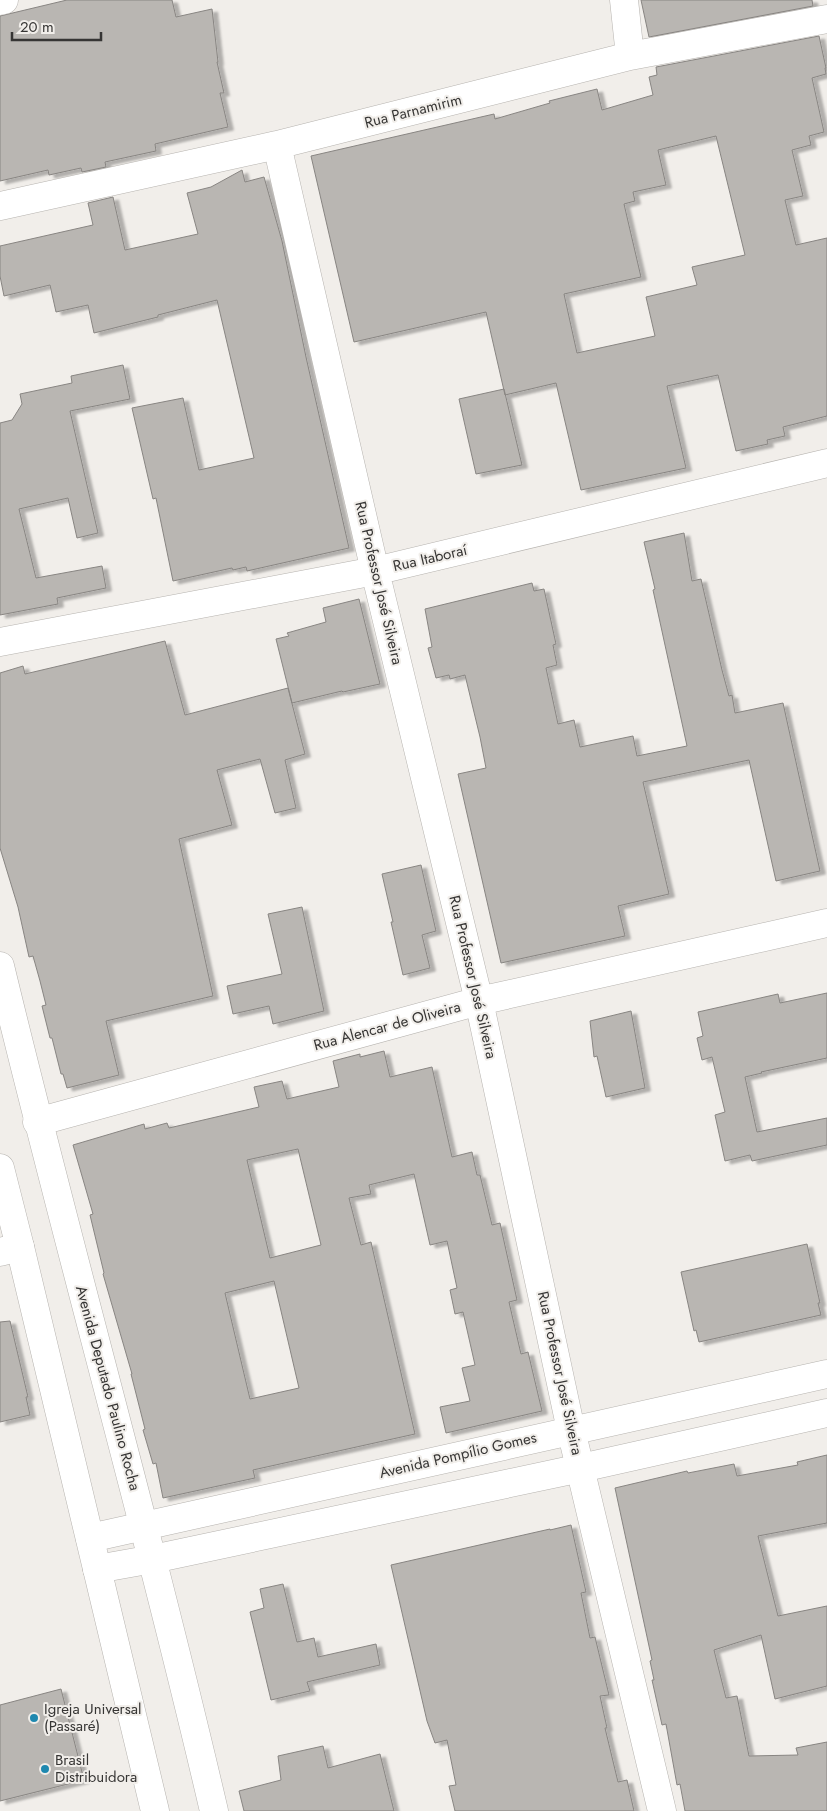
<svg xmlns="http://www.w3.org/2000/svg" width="827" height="1811" viewBox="0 0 827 1811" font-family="Jost,sans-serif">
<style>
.building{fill:#b9b6b2;stroke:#888582;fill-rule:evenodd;filter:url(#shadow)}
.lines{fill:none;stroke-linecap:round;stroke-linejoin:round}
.street-casing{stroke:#b6b3af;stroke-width:29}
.secondary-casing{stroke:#b6b3af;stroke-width:29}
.primary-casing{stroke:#b6b3af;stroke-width:29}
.street{stroke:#fff;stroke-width:28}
.secondary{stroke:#fff;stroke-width:28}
.primary{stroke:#fff;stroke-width:28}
.poi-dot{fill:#1e88af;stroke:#f1eeea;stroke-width:2}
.labels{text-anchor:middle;stroke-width:4;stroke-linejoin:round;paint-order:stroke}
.street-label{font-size:15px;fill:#363534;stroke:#f1eeea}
.poi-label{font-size:15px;fill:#363534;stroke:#f1eeea;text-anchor:start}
</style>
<defs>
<filter id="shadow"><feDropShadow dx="5.5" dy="3" stdDeviation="1" flood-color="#0004"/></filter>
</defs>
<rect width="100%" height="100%" fill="#f1eeea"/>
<path class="building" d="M 67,0 L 172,0 L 176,17 L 212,9 L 218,62 L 217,62 L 224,93 L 220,93 L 228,127 L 155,144 L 156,151 L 105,162 L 106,167 L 82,172 L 81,168 L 49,175 L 48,170 L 0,181 L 0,16 Z
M 641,0 L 812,0 L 813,6 L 649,37 Z
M 819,36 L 826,68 L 825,68 L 826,74 L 812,78 L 824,132 L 809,136 L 811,145 L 792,150 L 803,196 L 785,200 L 796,245 L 827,238 L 827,416 L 783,427 L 785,436 L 767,440 L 768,444 L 736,451 L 718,375 L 667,386 L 686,468 L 581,490 L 556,383 L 505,395 L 486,312 L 354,342 L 311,156 L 494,114 L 495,119 L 550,103 L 549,101 L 597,89 L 602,110 L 653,95 L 649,77 L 657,75 L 656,67 ZM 716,136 L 745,255 L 692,267 L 697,285 L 646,297 L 655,336 L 577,353 L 564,294 L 641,277 L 624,204 L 635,201 L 633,192 L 666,185 L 658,150 Z
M 242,170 L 245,182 L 264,177 L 282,241 L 306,357 L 349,548 L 247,571 L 246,567 L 233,570 L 232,568 L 173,581 L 156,498 L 153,499 L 132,408 L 183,398 L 199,470 L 254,458 L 217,300 L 158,315 L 158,317 L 94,333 L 88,305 L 56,312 L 50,285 L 4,296 L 0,276 L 0,246 L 93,225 L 88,203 L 113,197 L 125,250 L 198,234 L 187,193 L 211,187 Z
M 123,365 L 130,399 L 70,411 L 98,533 L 77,538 L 68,498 L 19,509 L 36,578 L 102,566 L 106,588 L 57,598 L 58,604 L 0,615 L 0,423 L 12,420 L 22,404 L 20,394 L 72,383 L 71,376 Z
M 504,389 L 522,465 L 476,474 L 459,399 Z
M 684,533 L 692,581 L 701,579 L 722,670 L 729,696 L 732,695 L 735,713 L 783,703 L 820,871 L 776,881 L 749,760 L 643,782 L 669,894 L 618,906 L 625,936 L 501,963 L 458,774 L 486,768 L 480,737 L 465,675 L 450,679 L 449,675 L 436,678 L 428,648 L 432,647 L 425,609 L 532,583 L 534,591 L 544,589 L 556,644 L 553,645 L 557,665 L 546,668 L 558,724 L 574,720 L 580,747 L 633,736 L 637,756 L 687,746 L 653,590 L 655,589 L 644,542 Z
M 359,599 L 380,684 L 343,692 L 342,691 L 292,703 L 276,639 L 289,636 L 287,633 L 326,622 L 323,608 Z
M 165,641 L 185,715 L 288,688 L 305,754 L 285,760 L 296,808 L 275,813 L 260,759 L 217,770 L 232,825 L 179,839 L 213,996 L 106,1021 L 119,1075 L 67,1088 L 63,1074 L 61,1074 L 52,1038 L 50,1038 L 42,1006 L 46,1005 L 40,981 L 33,956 L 29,957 L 18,907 L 0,848 L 0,673 L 23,666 L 25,674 Z
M 421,865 L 436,931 L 422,935 L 430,968 L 403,975 L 391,922 L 393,922 L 382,874 Z
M 302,907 L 324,1011 L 273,1024 L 269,1006 L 233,1014 L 227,986 L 282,974 L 268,914 Z
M 827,993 L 827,1058 L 761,1072 L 762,1073 L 745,1077 L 757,1132 L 827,1118 L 827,1145 L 752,1161 L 750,1155 L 725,1161 L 715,1115 L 725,1112 L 712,1057 L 702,1060 L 697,1038 L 703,1036 L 698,1012 L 778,994 L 780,1003 Z
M 631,1011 L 645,1088 L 606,1097 L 597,1056 L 594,1057 L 590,1021 Z
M 384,1051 L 390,1077 L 432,1067 L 452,1157 L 472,1152 L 477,1175 L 480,1175 L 492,1225 L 500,1223 L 517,1300 L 509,1302 L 521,1354 L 528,1352 L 542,1411 L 446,1433 L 440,1407 L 470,1401 L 462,1368 L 475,1365 L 463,1312 L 455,1314 L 450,1290 L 457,1288 L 447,1241 L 430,1245 L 414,1174 L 369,1185 L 371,1194 L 349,1198 L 361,1245 L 371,1242 L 415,1434 L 253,1470 L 255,1478 L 163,1498 L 156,1463 L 153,1464 L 143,1430 L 145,1429 L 131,1374 L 132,1374 L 103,1274 L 104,1273 L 90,1215 L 93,1214 L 73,1145 L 144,1124 L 145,1129 L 167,1123 L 169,1128 L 259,1107 L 254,1087 L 282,1081 L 287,1099 L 339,1087 L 333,1061 L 360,1054 L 360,1057 ZM 298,1149 L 321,1245 L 270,1258 L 247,1160 ZM 274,1281 L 299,1388 L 250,1399 L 225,1293 Z
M 807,1244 L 820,1303 L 818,1303 L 821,1315 L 699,1342 L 696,1330 L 694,1331 L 681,1272 Z
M 10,1321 L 28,1397 L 26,1397 L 30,1415 L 0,1422 L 0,1322 Z
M 827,1455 L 827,1523 L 758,1536 L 778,1616 L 827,1606 L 827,1686 L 775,1699 L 761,1635 L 714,1650 L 726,1698 L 737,1696 L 749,1756 L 798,1755 L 796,1748 L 827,1742 L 827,1811 L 685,1811 L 680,1784 L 677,1785 L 666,1724 L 662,1725 L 652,1680 L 654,1680 L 650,1661 L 652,1660 L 615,1488 L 687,1471 L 688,1473 L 734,1464 L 737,1476 L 798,1465 L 797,1462 Z
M 571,1525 L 586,1592 L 581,1593 L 590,1638 L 595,1637 L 609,1695 L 600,1696 L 607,1728 L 605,1728 L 618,1782 L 627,1780 L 634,1811 L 455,1811 L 449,1786 L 456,1785 L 447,1740 L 435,1743 L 427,1721 L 391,1565 L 550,1529 L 550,1530 Z
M 283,1584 L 297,1642 L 314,1638 L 318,1657 L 376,1644 L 380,1665 L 307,1682 L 310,1691 L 271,1700 L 250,1612 L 264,1608 L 260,1589 Z
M 61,1689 L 84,1780 L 0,1801 L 0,1705 Z
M 323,1746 L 328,1768 L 380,1754 L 394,1811 L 244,1811 L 239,1791 L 281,1780 L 278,1756 Z"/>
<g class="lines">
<g class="street-casing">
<path id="street" d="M 624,0 L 630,56
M 0,1 L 4,0
M 277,145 L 375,571 L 479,1001 L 571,1430 L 662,1811
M 0,206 L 277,145 L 630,56 L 827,19
M 0,642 L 375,571 L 827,463
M 37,1122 L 479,1001 L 827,923
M 0,1252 L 20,1247"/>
</g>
<g class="secondary-casing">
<path id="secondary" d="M 90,1538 L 827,1374
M 97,1569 L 153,1559 L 581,1468 L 827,1413"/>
</g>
<g class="primary-casing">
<path id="primary" d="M 0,966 C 68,1248 148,1528 214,1811
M 0,1168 L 20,1247 L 155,1811"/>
</g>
<use href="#street" class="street"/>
<use href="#secondary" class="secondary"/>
<use href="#primary" class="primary"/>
</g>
<g class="poi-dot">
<circle cx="34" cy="1718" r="5"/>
<circle cx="45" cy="1769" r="5"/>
</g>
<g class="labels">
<g class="street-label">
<text transform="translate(413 111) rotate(-14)" y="5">Rua Parnamirim</text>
<text transform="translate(430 558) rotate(-13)" y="5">Rua Itaboraí</text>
<text transform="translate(379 583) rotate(77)" y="5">Rua Professor José Silveira</text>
<text transform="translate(473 977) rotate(77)" y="5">Rua Professor José Silveira</text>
<text transform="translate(387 1026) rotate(-15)" y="5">Rua Alencar de Oliveira</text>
<text transform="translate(560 1373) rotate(78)" y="5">Rua Professor José Silveira</text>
<text transform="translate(108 1388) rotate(75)" y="5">Avenida Deputado Paulino Rocha</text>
<text transform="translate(458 1455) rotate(-13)" y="5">Avenida Pompílio Gomes</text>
</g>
<g class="poi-label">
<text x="44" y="1714">Igreja Universal<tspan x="44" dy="17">(Passaré)</tspan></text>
<text x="55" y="1765">Brasil<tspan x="55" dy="17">Distribuidora</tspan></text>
</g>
</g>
<path d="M12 32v8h89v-8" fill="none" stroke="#363534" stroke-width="2.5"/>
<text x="20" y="32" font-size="15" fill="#363534" stroke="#f1eeea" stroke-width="4" paint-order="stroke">20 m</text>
</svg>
